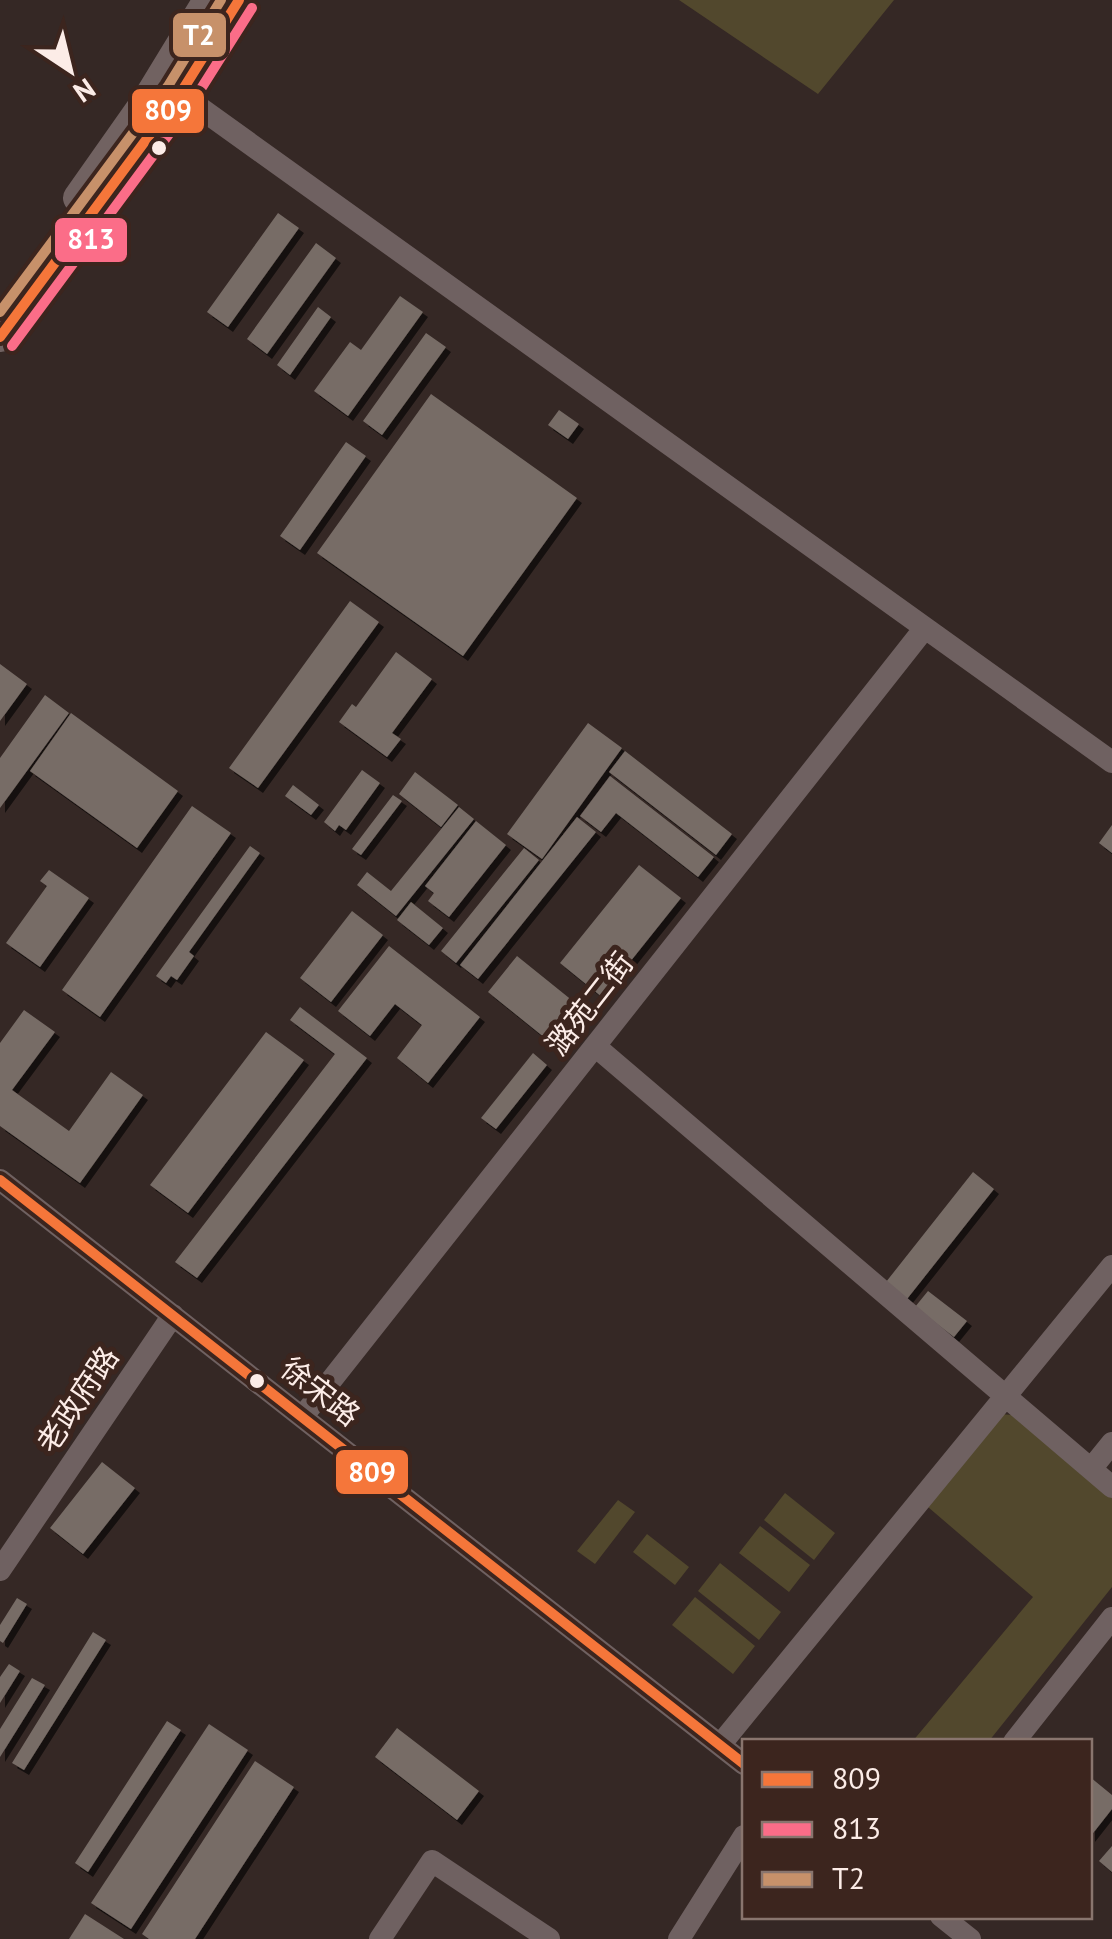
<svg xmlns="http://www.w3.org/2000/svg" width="1112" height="1939" viewBox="0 0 1112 1939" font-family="'PT Sans','Noto Sans SC',sans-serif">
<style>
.green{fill:#52482d}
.building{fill:#776c66;filter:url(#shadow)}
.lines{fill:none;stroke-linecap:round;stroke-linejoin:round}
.minor{stroke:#6f6161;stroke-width:22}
.major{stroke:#716261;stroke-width:30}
.bus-1-casing{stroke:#3c251e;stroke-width:18}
.bus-2-casing{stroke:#3c251e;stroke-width:18}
.bus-3-casing{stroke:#3c251e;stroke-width:18}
.bus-1{stroke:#f5763a;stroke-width:10}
.bus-2{stroke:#fb6d88;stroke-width:10}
.bus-3{stroke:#c7916a;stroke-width:10}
.bus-dot{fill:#fcece7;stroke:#3c251e;stroke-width:4}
.labels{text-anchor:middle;stroke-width:10;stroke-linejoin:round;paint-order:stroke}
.street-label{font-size:30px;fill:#fcece7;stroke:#3c251e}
.line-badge{stroke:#3c251e;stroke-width:4}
.badge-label{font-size:28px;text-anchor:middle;font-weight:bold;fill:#fff}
</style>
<defs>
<filter id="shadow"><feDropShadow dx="5" dy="5" stdDeviation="0" flood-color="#0009"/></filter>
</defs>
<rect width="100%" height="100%" fill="#352825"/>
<path class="green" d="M 679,0 L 894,0 L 818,94 Z
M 1000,1414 L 1012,1415 L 1112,1497 L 1112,1587 L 989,1741 L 912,1742 L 1033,1597 L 928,1507 Z
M 785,1493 L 835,1533 L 814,1560 L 764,1520 Z
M 618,1500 L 635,1512 L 595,1564 L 577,1551 Z
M 760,1526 L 810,1565 L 789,1592 L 739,1553 Z
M 647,1534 L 689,1567 L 675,1585 L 633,1552 Z
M 720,1563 L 781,1612 L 759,1640 L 698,1591 Z
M 695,1597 L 755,1646 L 733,1674 L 672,1625 Z"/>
<path class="building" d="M 278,213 L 299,228 L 228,327 L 207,312 Z
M 316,243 L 336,258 L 267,354 L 247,339 Z
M 400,296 L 423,312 L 348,416 L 314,391 L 350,342 L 361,350 Z
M 318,307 L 331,317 L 290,375 L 277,365 Z
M 426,333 L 446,347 L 382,435 L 363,421 Z
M 431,394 L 577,498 L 463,656 L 317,553 Z
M 559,410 L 579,424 L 568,439 L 548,425 Z
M 346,442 L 366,456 L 300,550 L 280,536 Z
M 350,601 L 379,622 L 258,788 L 229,768 Z
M 396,652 L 432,679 L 392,733 L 401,739 L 387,757 L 339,722 L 352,704 L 356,707 Z
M 0,664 L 27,684 L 0,721 Z
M 45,695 L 69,713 L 0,808 L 0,758 Z
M 71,713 L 178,791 L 137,848 L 30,771 Z
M 588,723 L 622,748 L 542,859 L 507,834 Z
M 625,751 L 732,834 L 716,855 L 609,772 Z
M 362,770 L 380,783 L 346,830 L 339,825 L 335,831 L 324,822 Z
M 415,772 L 458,805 L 441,827 L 399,794 Z
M 610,776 L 714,857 L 698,877 L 616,813 L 601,832 L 580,816 Z
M 293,785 L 319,805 L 311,815 L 285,796 Z
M 393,795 L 402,801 L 361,855 L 352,849 Z
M 192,806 L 231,833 L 100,1017 L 62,990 Z
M 459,807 L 474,819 L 396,916 L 357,885 L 367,872 L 391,891 Z
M 577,817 L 596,832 L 478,979 L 460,965 Z
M 476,821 L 506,845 L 449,917 L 428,901 L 434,893 L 425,886 Z
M 1112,825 L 1112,853 L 1099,843 Z
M 250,846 L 260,853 L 189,952 L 194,956 L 177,980 L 171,976 L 166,983 L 156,976 Z
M 524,848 L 539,860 L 456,963 L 441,951 Z
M 639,865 L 681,898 L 602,997 L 560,963 Z
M 49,870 L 89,898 L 40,967 L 6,943 L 47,886 L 40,881 Z
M 411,902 L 443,928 L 429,945 L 397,920 Z
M 352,911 L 383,935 L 331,1002 L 300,978 Z
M 389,946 L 480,1017 L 428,1083 L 397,1058 L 422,1025 L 395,1004 L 370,1036 L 338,1011 Z
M 517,956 L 589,1014 L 560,1050 L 488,992 Z
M 300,1007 L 367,1058 L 197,1278 L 175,1262 L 335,1054 L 290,1020 Z
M 24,1010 L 55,1032 L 12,1090 L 69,1131 L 111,1072 L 143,1095 L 80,1183 L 0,1126 L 0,1043 Z
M 266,1032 L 304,1060 L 188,1213 L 150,1185 Z
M 533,1053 L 547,1065 L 496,1129 L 481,1118 Z
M 973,1172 L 994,1189 L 907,1299 L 886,1282 Z
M 928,1291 L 967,1321 L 954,1337 L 915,1307 Z
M 102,1462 L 135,1488 L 83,1554 L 50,1528 Z
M 17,1598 L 27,1604 L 3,1643 L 0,1641 L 0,1625 Z
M 93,1632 L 106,1640 L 24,1770 L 12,1763 Z
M 9,1664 L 20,1671 L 0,1703 L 0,1677 Z
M 32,1678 L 45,1685 L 0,1757 L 0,1729 Z
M 167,1721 L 181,1730 L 88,1872 L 75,1863 Z
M 209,1724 L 248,1750 L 131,1929 L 91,1903 Z
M 397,1728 L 479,1791 L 457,1820 L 375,1757 Z
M 255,1761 L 294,1787 L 195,1939 L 149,1939 L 142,1934 Z
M 1090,1777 L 1112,1795 L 1112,1809 L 1090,1837 Z
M 1112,1846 L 1112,1872 L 1099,1861 Z
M 85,1914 L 124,1939 L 69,1939 Z"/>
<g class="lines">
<path class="minor" d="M 168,85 L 1112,762
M 595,1046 L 1112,1487
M 0,1180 L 744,1764
M 303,1416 L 924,629
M 1091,1469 L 1112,1443
M 0,1570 L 173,1315
M 1014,1742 L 1112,1618
M 720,1745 L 1112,1266
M 941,1916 L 970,1939
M 380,1939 L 432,1861 L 549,1939
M 679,1939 L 744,1836"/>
<path class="major" d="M 78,198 L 147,100 L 208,0
M 0,337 L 180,94 L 239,0"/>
<g class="bus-1-casing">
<path id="bus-1" d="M 0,337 L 180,94 L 239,0
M 0,1180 L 744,1764"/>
</g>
<g class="bus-2-casing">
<path id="bus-2" d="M 12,346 L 192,103 L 252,8"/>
</g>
<g class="bus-3-casing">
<path id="bus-3" d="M 0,312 L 168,86 L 221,0"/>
</g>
<use href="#bus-1" class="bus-1"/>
<use href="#bus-2" class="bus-2"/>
<use href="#bus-3" class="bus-3"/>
</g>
<g class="bus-dot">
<circle cx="159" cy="148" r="9"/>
<circle cx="257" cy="1381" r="9"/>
</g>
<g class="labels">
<g class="street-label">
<text transform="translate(590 1004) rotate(-52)" y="10">潞苑二街</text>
<text transform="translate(320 1392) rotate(38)" y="10">徐宋路</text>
<text transform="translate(78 1400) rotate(-56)" y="10">老政府路</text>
</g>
</g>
<g class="line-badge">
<rect x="171" y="11" width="57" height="48" rx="10" fill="#c7916a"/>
<rect x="130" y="87" width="76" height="48" rx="10" fill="#f5763a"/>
<rect x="53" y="216" width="76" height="48" rx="10" fill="#fb6d88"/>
<rect x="334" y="1448" width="76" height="48" rx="10" fill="#f5763a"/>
</g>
<g class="badge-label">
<text x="199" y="45">T2</text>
<text x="168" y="120">809</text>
<text x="91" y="249">813</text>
<text x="372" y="1482">809</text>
</g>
<rect x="742" y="1739" width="350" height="180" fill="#3c251e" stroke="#89756e" stroke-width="2.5"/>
<rect x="762" y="1772" width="50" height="15" fill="#f5763a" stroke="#89756e" stroke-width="2.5"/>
<text x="832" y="1789" font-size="30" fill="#fcece7">809</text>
<rect x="762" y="1822" width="50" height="15" fill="#fb6d88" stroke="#89756e" stroke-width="2.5"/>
<text x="832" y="1839" font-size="30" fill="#fcece7">813</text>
<rect x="762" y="1872" width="50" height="15" fill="#c7916a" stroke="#89756e" stroke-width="2.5"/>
<text x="832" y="1889" font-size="30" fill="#fcece7">T2</text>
<g transform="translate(70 70) rotate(145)" stroke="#3c251e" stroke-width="8" paint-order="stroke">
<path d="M0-8L18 38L0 25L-18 38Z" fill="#fcece7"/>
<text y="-15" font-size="28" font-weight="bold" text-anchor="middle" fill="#fcece7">N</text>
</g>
</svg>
